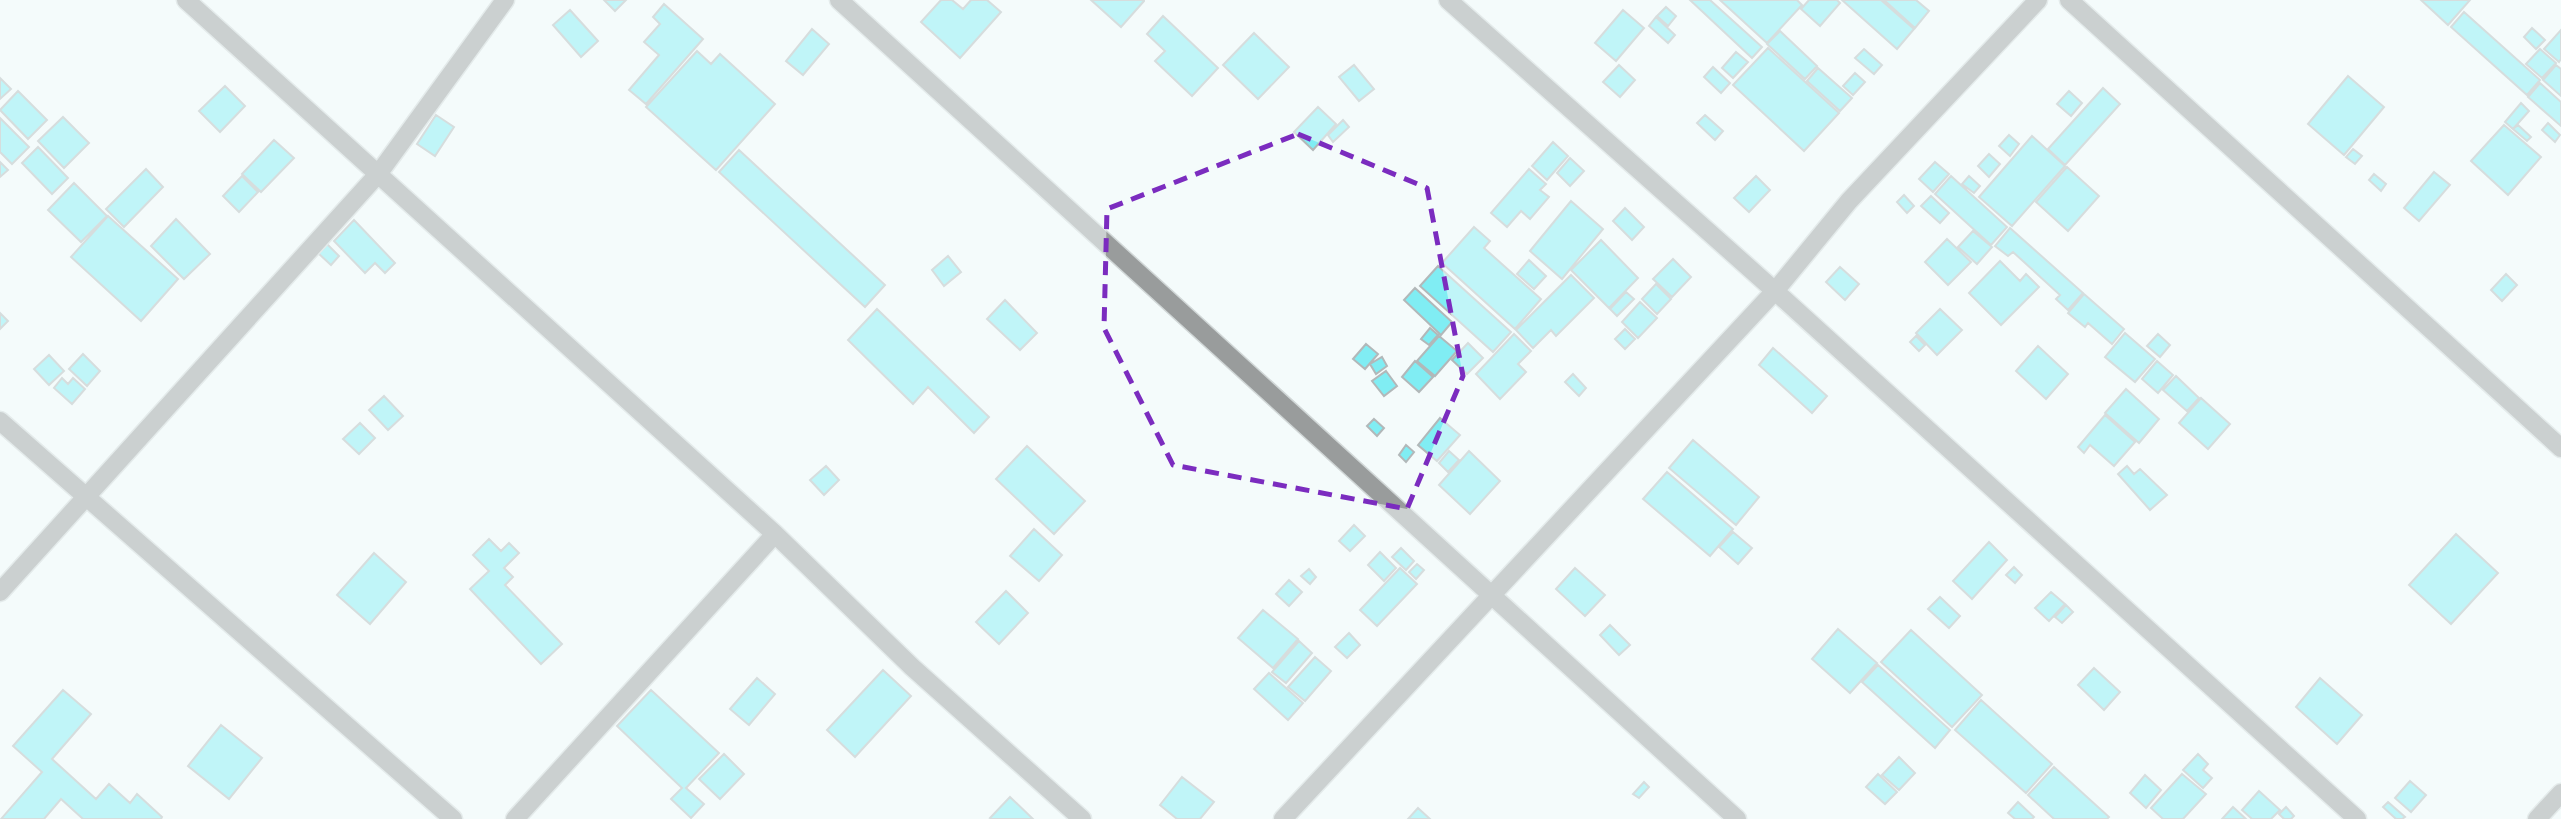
<svg xmlns="http://www.w3.org/2000/svg" width="2561" height="819" viewBox="0 0 2561 819" font-family="'PT Sans',sans-serif">
<style>
.building{fill:#80edf3;stroke:#b2b8b9;stroke-width:2}
.lines{fill:none;stroke-linecap:round;stroke-linejoin:round}
.street-casing{stroke:#d1d7d7;stroke-width:21}
.street{stroke:#999c9c;stroke-width:18}
.marked{fill:none;stroke:#7b2cbf;stroke-width:5;stroke-dasharray:14 9;stroke-linejoin:round}
</style>
<rect width="100%" height="100%" fill="#f4fbfb"/>
<path class="building" d="M 604,0 L 626,0 L 615,11 Z
M 941,0 L 952,0 L 963,9 L 971,0 L 987,0 L 1001,12 L 960,58 L 921,22 Z
M 1091,0 L 1144,0 L 1144,1 L 1121,27 Z
M 1690,0 L 1710,0 L 1762,47 L 1752,58 Z
M 1720,0 L 1797,0 L 1802,5 L 1767,43 Z
M 1809,0 L 1837,0 L 1840,3 L 1820,26 L 1801,9 Z
M 1842,0 L 1881,0 L 1914,29 L 1897,49 Z
M 1884,0 L 1916,0 L 1929,11 L 1915,28 Z
M 2421,0 L 2470,0 L 2448,25 Z
M 664,4 L 703,39 L 646,104 L 629,90 L 659,55 L 644,42 L 660,24 L 653,17 Z
M 1666,7 L 1676,16 L 1668,26 L 1657,16 Z
M 570,10 L 598,41 L 581,57 L 553,25 Z
M 1623,10 L 1644,28 L 1616,61 L 1595,43 Z
M 2464,12 L 2540,80 L 2527,95 L 2451,27 Z
M 1163,16 L 1218,68 L 1192,96 L 1155,61 L 1165,51 L 1147,34 Z
M 1656,17 L 1675,35 L 1668,43 L 1649,26 Z
M 2532,28 L 2545,40 L 2536,49 L 2524,37 Z
M 812,29 L 829,44 L 803,75 L 786,61 Z
M 2561,30 L 2561,59 L 2559,62 L 2544,49 Z
M 1780,31 L 1817,66 L 1805,79 L 1767,44 Z
M 1254,33 L 1289,67 L 1258,99 L 1223,65 Z
M 1768,48 L 1839,113 L 1804,151 L 1733,85 Z
M 1864,49 L 1882,65 L 1874,74 L 1855,58 Z
M 2540,49 L 2556,63 L 2542,78 L 2526,64 Z
M 697,51 L 711,64 L 720,54 L 775,104 L 716,170 L 646,107 Z
M 1736,52 L 1748,62 L 1733,78 L 1722,68 Z
M 1354,65 L 1374,89 L 1359,101 L 1339,77 Z
M 1619,65 L 1635,80 L 1620,97 L 1603,82 Z
M 2556,65 L 2561,69 L 2561,96 L 2543,80 Z
M 1713,67 L 1730,83 L 1721,93 L 1704,77 Z
M 1818,68 L 1852,98 L 1840,111 L 1807,81 Z
M 1855,73 L 1865,82 L 1853,95 L 1843,86 Z
M 2348,76 L 2384,107 L 2344,155 L 2308,124 Z
M 0,78 L 11,89 L 0,99 Z
M 2540,83 L 2561,102 L 2561,126 L 2528,97 Z
M 225,86 L 245,106 L 220,132 L 199,111 Z
M 2103,88 L 2120,104 L 2065,165 L 2048,149 Z
M 18,91 L 47,120 L 28,139 L 0,110 Z
M 2069,91 L 2082,103 L 2071,116 L 2057,104 Z
M 2521,103 L 2529,111 L 2513,129 L 2505,122 Z
M 1318,107 L 1336,124 L 1313,150 L 1294,132 Z
M 436,115 L 454,127 L 435,156 L 417,144 Z
M 1705,115 L 1723,131 L 1715,140 L 1697,123 Z
M 63,117 L 89,143 L 64,168 L 38,141 Z
M 0,118 L 29,147 L 12,164 L 0,152 Z
M 1343,120 L 1349,127 L 1333,142 L 1328,135 Z
M 2548,123 L 2560,135 L 2555,142 L 2542,130 Z
M 2504,125 L 2541,157 L 2508,195 L 2471,161 Z
M 2518,125 L 2531,137 L 2527,141 L 2513,129 Z
M 2009,135 L 2019,144 L 2010,156 L 1999,146 Z
M 2032,136 L 2065,166 L 2012,226 L 1979,197 Z
M 274,140 L 294,158 L 261,192 L 242,174 Z
M 1553,142 L 1568,156 L 1547,180 L 1532,166 Z
M 38,147 L 68,178 L 52,194 L 22,163 Z
M 2353,149 L 2362,156 L 2355,164 L 2346,157 Z
M 739,150 L 885,285 L 865,307 L 719,172 Z
M 1989,154 L 2000,164 L 1989,177 L 1978,166 Z
M 1570,158 L 1584,171 L 1570,186 L 1557,173 Z
M 0,162 L 8,170 L 0,177 Z
M 1935,162 L 1949,174 L 1933,192 L 1919,179 Z
M 2067,167 L 2099,196 L 2068,231 L 2036,202 Z
M 146,169 L 163,187 L 124,227 L 106,209 Z
M 1529,169 L 1546,184 L 1540,190 L 1549,197 L 1530,219 L 1521,211 L 1507,227 L 1491,213 Z
M 2434,172 L 2450,185 L 2419,221 L 2404,208 Z
M 2374,174 L 2386,184 L 2381,191 L 2369,180 Z
M 242,176 L 258,192 L 239,212 L 223,196 Z
M 1756,176 L 1770,190 L 1749,212 L 1734,198 Z
M 1951,176 L 2007,227 L 1991,245 L 1935,194 Z
M 1969,176 L 1980,186 L 1974,193 L 1962,184 Z
M 74,183 L 107,216 L 81,242 L 48,210 Z
M 1904,195 L 1914,206 L 1907,213 L 1897,202 Z
M 1931,196 L 1949,213 L 1940,223 L 1921,206 Z
M 1571,201 L 1603,229 L 1562,279 L 1530,251 Z
M 1625,208 L 1644,227 L 1632,240 L 1613,221 Z
M 108,216 L 178,279 L 141,321 L 71,257 Z
M 176,219 L 210,254 L 184,279 L 151,246 Z
M 354,220 L 395,263 L 385,273 L 375,263 L 365,273 L 334,241 Z
M 1474,227 L 1490,241 L 1484,248 L 1541,299 L 1515,329 L 1442,263 Z
M 2010,228 L 2083,293 L 2068,310 L 2056,299 L 2060,295 L 2013,252 L 2008,256 L 1995,246 Z
M 1973,231 L 1992,247 L 1977,264 L 1958,247 Z
M 1947,239 L 1971,262 L 1948,285 L 1925,262 Z
M 1601,240 L 1638,278 L 1609,308 L 1571,270 Z
M 327,244 L 339,256 L 331,265 L 318,253 Z
M 948,256 L 961,272 L 944,286 L 932,270 Z
M 1673,259 L 1691,277 L 1672,297 L 1653,279 Z
M 1529,260 L 1546,276 L 1534,289 L 1517,274 Z
M 2000,261 L 2020,281 L 2026,274 L 2039,287 L 2001,325 L 1969,293 Z
M 1438,266 L 1511,332 L 1493,352 L 1420,286 Z
M 1840,267 L 1859,284 L 1845,300 L 1826,282 Z
M 2506,274 L 2517,285 L 2502,301 L 2491,290 Z
M 1571,275 L 1594,298 L 1556,336 L 1551,330 L 1533,348 L 1516,330 Z
M 1656,284 L 1671,299 L 1657,314 L 1642,299 Z
M 1415,288 L 1452,322 L 1441,335 L 1404,300 Z
M 1626,292 L 1634,299 L 1617,316 L 1610,309 Z
M 2084,294 L 2124,329 L 2112,344 L 2088,323 L 2085,327 L 2068,313 Z
M 1005,300 L 1037,333 L 1020,350 L 987,319 Z
M 1640,302 L 1657,318 L 1638,338 L 1622,322 Z
M 877,309 L 989,417 L 974,433 L 928,387 L 913,404 L 848,340 Z
M 1940,309 L 1962,330 L 1937,355 L 1916,333 Z
M 0,313 L 8,321 L 0,329 Z
M 1430,328 L 1438,335 L 1429,345 L 1421,339 Z
M 1625,329 L 1635,339 L 1625,349 L 1615,339 Z
M 2125,333 L 2155,359 L 2135,382 L 2105,357 Z
M 1514,334 L 1531,351 L 1518,364 L 1526,372 L 1500,399 L 1476,374 Z
M 2158,334 L 2170,345 L 2160,357 L 2147,346 Z
M 1439,336 L 1457,351 L 1435,376 L 1417,361 Z
M 1916,336 L 1925,345 L 1919,351 L 1910,342 Z
M 1468,343 L 1483,358 L 1467,374 L 1452,360 Z
M 1366,344 L 1378,354 L 1365,369 L 1353,359 Z
M 2038,346 L 2068,374 L 2046,399 L 2016,371 Z
M 1773,348 L 1827,396 L 1812,413 L 1759,365 Z
M 83,354 L 100,371 L 87,386 L 69,369 Z
M 49,355 L 64,371 L 49,385 L 34,369 Z
M 1382,357 L 1387,366 L 1376,374 L 1370,364 Z
M 1415,361 L 1433,377 L 1419,392 L 1402,377 Z
M 2157,361 L 2173,375 L 2158,393 L 2142,379 Z
M 1386,371 L 1397,386 L 1384,396 L 1372,381 Z
M 1573,374 L 1586,388 L 1579,396 L 1565,382 Z
M 2176,376 L 2199,398 L 2187,411 L 2163,390 Z
M 62,378 L 68,384 L 73,378 L 85,389 L 72,404 L 54,388 Z
M 2126,389 L 2159,419 L 2139,443 L 2105,413 Z
M 384,396 L 403,416 L 388,430 L 369,410 Z
M 2201,398 L 2230,424 L 2208,449 L 2179,423 Z
M 2105,415 L 2135,442 L 2114,466 L 2090,445 L 2084,453 L 2078,447 Z
M 1440,418 L 1460,435 L 1437,461 L 1418,445 Z
M 1374,419 L 1384,428 L 1377,436 L 1367,426 Z
M 360,423 L 375,438 L 359,454 L 343,439 Z
M 1693,440 L 1759,497 L 1736,525 L 1669,468 Z
M 1406,445 L 1414,452 L 1406,462 L 1399,455 Z
M 1027,446 L 1085,501 L 1054,534 L 996,479 Z
M 1449,451 L 1459,460 L 1448,472 L 1439,463 Z
M 1469,451 L 1500,481 L 1470,514 L 1439,485 Z
M 826,466 L 839,480 L 824,495 L 810,480 Z
M 2127,466 L 2134,474 L 2140,469 L 2167,495 L 2150,510 L 2118,474 Z
M 1667,472 L 1733,529 L 1710,556 L 1643,499 Z
M 1354,525 L 1365,536 L 1350,551 L 1339,541 Z
M 1034,529 L 1062,555 L 1039,581 L 1010,556 Z
M 1733,532 L 1752,548 L 1738,564 L 1719,547 Z
M 2456,534 L 2498,573 L 2451,624 L 2409,585 Z
M 489,539 L 501,551 L 509,543 L 519,553 L 504,568 L 513,577 L 505,585 L 562,644 L 541,664 L 470,589 L 489,571 L 473,555 Z
M 1989,542 L 2007,560 L 1972,599 L 1953,581 Z
M 1401,548 L 1414,561 L 1406,570 L 1392,557 Z
M 1380,552 L 1396,568 L 1384,581 L 1368,565 Z
M 374,553 L 406,582 L 370,624 L 337,595 Z
M 1417,564 L 1424,570 L 1416,579 L 1409,572 Z
M 2014,567 L 2022,575 L 2015,583 L 2006,575 Z
M 1400,568 L 1417,584 L 1377,626 L 1360,610 Z
M 1575,568 L 1605,595 L 1585,616 L 1556,589 Z
M 1309,569 L 1316,577 L 1310,584 L 1301,576 Z
M 1289,580 L 1302,592 L 1289,606 L 1276,594 Z
M 1006,591 L 1028,613 L 999,644 L 976,622 Z
M 2051,592 L 2065,604 L 2049,621 L 2035,608 Z
M 1940,597 L 1960,616 L 1949,628 L 1928,609 Z
M 2066,605 L 2073,612 L 2062,623 L 2055,617 Z
M 1263,610 L 1298,639 L 1273,668 L 1238,638 Z
M 1610,625 L 1630,645 L 1619,655 L 1600,635 Z
M 1838,629 L 1877,663 L 1850,693 L 1812,659 Z
M 1911,630 L 1982,695 L 1952,727 L 1881,662 Z
M 1349,633 L 1360,645 L 1347,658 L 1335,647 Z
M 1299,641 L 1312,653 L 1286,683 L 1272,672 Z
M 1315,657 L 1331,671 L 1305,701 L 1288,687 Z
M 1878,665 L 1950,730 L 1935,748 L 1862,682 Z
M 2094,668 L 2120,692 L 2104,710 L 2078,685 Z
M 883,670 L 911,696 L 855,757 L 827,730 Z
M 1269,673 L 1303,703 L 1288,720 L 1254,689 Z
M 757,678 L 775,694 L 749,725 L 730,709 Z
M 2320,678 L 2362,715 L 2337,744 L 2296,707 Z
M 63,690 L 91,714 L 52,759 L 96,799 L 109,784 L 130,803 L 137,794 L 162,817 L 161,819 L 83,819 L 61,799 L 44,819 L 1,819 L 42,772 L 13,746 Z
M 651,690 L 719,753 L 686,788 L 704,804 L 691,818 L 671,799 L 682,788 L 617,726 Z
M 1981,700 L 2052,764 L 2026,793 L 1955,730 Z
M 221,725 L 262,758 L 229,799 L 188,766 Z
M 724,754 L 744,774 L 720,799 L 699,779 Z
M 2198,754 L 2208,764 L 2203,770 L 2212,778 L 2203,788 L 2183,770 Z
M 1899,757 L 1915,773 L 1899,790 L 1882,775 Z
M 2054,767 L 2109,817 L 2107,819 L 2054,819 L 2028,795 Z
M 1878,774 L 1897,792 L 1885,804 L 1866,787 Z
M 2182,774 L 2206,794 L 2183,819 L 2163,819 L 2151,808 Z
M 2145,775 L 2161,790 L 2146,808 L 2130,793 Z
M 1182,777 L 1214,802 L 1200,819 L 1177,819 L 1160,805 Z
M 2410,781 L 2426,795 L 2411,812 L 2395,798 Z
M 1644,782 L 1649,787 L 1639,798 L 1633,794 Z
M 2259,791 L 2280,810 L 2271,819 L 2252,819 L 2242,810 Z
M 1010,797 L 1033,819 L 992,819 L 990,818 Z
M 2018,802 L 2034,817 L 2032,819 L 2015,819 L 2008,813 Z
M 2388,802 L 2405,817 L 2402,819 L 2396,819 L 2383,807 Z
M 2233,807 L 2246,819 L 2222,819 Z
M 2286,807 L 2294,816 L 2291,819 L 2284,819 L 2279,814 Z
M 1418,808 L 1430,819 L 1408,819 Z"/>
<g class="lines">
<g class="street-casing">
<path id="street" d="M 186,0 L 775,534 L 912,667 L 1082,819
M 839,0 L 1737,819
M 1448,0 L 1775,291 L 2357,819
M 2069,0 L 2561,448
M 0,421 L 453,819
M 0,592 L 379,173 L 505,0
M 515,819 L 775,534
M 1283,819 L 1775,291 L 1849,201 L 2038,0
M 2537,819 L 2561,793"/>
</g>
<use href="#street" class="street"/>
</g>
<path d="M0 0H2561V819H0ZM 1298,134 L 1427,188 L 1463,376 L 1407,509 L 1173,465 L 1104,328 L 1107,209 Z" fill="#f4fbfb" fill-opacity=".55" fill-rule="evenodd"/>
<path class="marked" d="M 1298,134 L 1427,188 L 1463,376 L 1407,509 L 1173,465 L 1104,328 L 1107,209 Z"/>
</svg>
